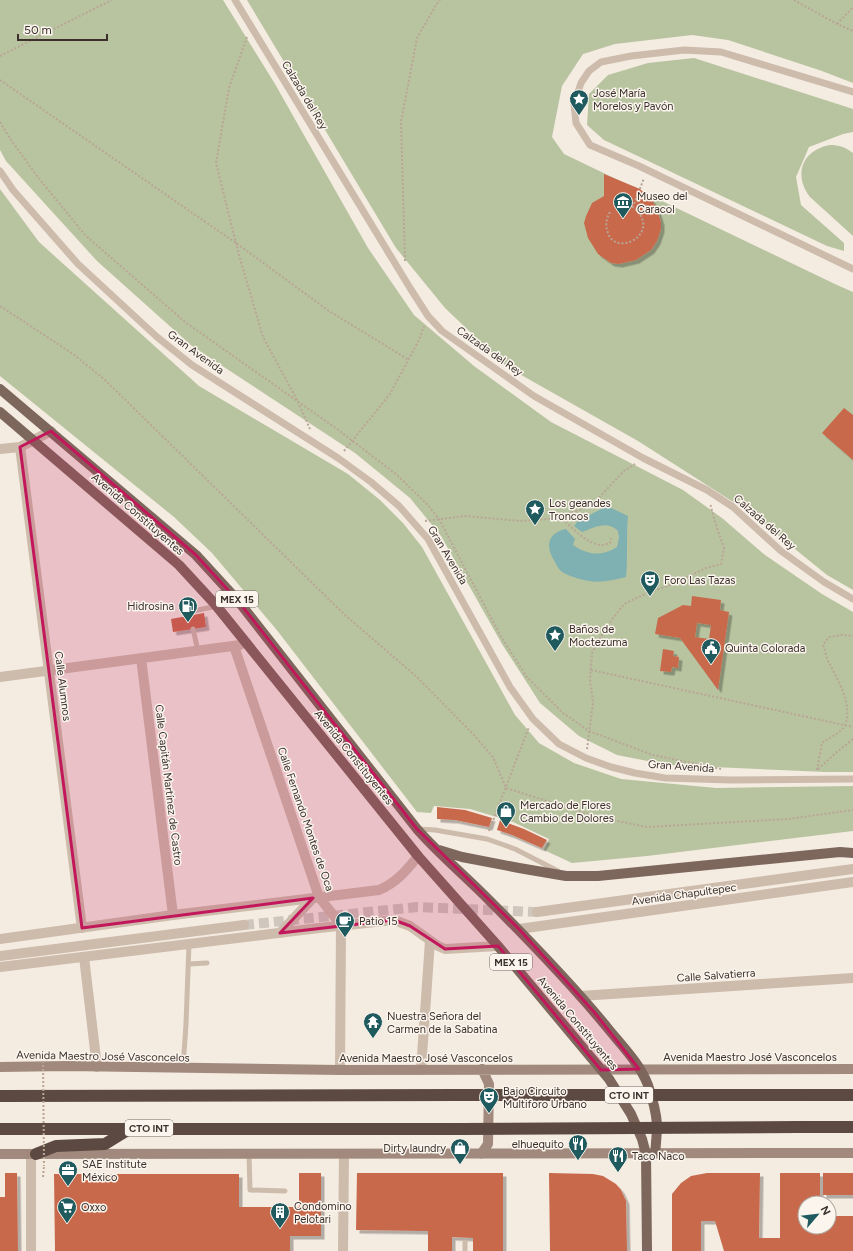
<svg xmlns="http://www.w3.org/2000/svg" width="853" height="1251" viewBox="0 0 853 1251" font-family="Figtree,sans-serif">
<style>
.green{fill:#b8c4a0}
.water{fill:#7fb0b2}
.building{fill:#c8694b;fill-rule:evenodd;filter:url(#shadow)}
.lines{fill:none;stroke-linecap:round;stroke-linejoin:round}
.tertiary-tunnel{stroke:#cfc6bd;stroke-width:10;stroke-dasharray:10 5;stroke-linecap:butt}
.path{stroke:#b9a596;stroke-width:2;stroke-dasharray:2 2;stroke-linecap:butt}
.service{stroke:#cdbbac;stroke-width:5}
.pedestrian{stroke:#cdbbac;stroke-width:7}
.minor{stroke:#cdbbac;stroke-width:10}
.tertiary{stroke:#cdbbac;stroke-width:10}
.secondary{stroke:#a18a7d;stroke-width:10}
.primary{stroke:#7d675c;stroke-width:10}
.motorway{stroke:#5c4a42;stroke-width:12}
.path-bridge{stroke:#b9a596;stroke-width:2;stroke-dasharray:2 2;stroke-linecap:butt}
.motorway-bridge{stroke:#5c4a42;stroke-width:12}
.marked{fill:#c2185b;fill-opacity:0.2;stroke:#c2185b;stroke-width:3;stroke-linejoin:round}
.labels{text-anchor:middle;stroke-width:3;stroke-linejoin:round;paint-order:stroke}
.shield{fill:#fbf5ee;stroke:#756b66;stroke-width:1}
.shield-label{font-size:10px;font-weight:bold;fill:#3b302b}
.poi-label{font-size:11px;fill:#3b302b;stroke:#fbf5ee;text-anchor:start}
.street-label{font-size:11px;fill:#3b302b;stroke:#fbf5ee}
</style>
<defs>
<filter id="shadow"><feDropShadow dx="3.5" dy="3.5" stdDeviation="0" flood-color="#0004"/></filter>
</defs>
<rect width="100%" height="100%" fill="#f4ebe1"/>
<path class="green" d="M 0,0 L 223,0 L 275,84 L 368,248 L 414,315 L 474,366 L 551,422 L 683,490 L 722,518 L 765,555 L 822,594 L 853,612 L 853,772 L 825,772 L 668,765 L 617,755 L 579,736 L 540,703 L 502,644 L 441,536 L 410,498 L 355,453 L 192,346 L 97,261 L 6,161 L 0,150 Z
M 247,0 L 853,0 L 853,83 L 822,71 L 728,40 L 692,35 L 615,44 L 583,54 L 562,86 L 552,137 L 564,154 L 837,285 L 853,292 L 853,590 L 827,575 L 752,514 L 638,441 L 507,367 L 445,308 L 396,248 Z
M 694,58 L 853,109 L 853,132 L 843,134 L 809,147 L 796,177 L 801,205 L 844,243 L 844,251 L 827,246 L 604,140 L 587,125 L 589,94 L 608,75 L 648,63 Z
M 830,145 C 839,145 845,147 853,153 L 853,236 L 810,197 C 793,175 802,150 830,145 Z
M 0,189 L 39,242 L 199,386 L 348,474 L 380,500 L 403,523 L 422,547 L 515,715 L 539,743 L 574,763 L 621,779 L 716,788 L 853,786 L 853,831 L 647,856 L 572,863 L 544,850 L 549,839 L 513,822 L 470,809 L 434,806 L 431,813 L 417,812 L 276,629 L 212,553 L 174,517 L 0,376 Z"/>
<path class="water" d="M 607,506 L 628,516 C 626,536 628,556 626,577 C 614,580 601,583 589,581 C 582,580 564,575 560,570 C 558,568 556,564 555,562 C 545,547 547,533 566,529 L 575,539 L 573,545 C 588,555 601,557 617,547 L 619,538 L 618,531 C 607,520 595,527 582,532 L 574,526 L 578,521 Z"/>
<path class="building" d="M 604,174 L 640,189 L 652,200 L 657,209 L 661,222 L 661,229 L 657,241 L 651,250 L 636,260 L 619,264 L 611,263 L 598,254 L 588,238 L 584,223 L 586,216 L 592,203 L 604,196 Z
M 844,408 L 853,415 L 853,460 L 822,433 Z
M 692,596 L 721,600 L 720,610 L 729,612 L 718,690 L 680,638 L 655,634 L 658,618 L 683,605 L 691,606 ZM 697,623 L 711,625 L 709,639 L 695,637 Z
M 204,613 L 206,627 L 173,632 L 171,619 Z
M 663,649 L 674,651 L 673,656 L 679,657 L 678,668 L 672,667 L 671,672 L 660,671 Z
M 437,807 L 465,810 L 492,818 L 489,827 L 455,820 L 437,819 Z
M 500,820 L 524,829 L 547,840 L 542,848 L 512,835 L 497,830 Z
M 5,1173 L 17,1173 L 18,1251 L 0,1251 L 0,1197 L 5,1197 Z
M 299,1173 L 321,1173 L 321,1236 L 290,1236 L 290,1251 L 55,1251 L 54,1174 L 239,1174 L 239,1207 L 299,1207 Z
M 357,1173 L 503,1173 L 503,1251 L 473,1251 L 473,1238 L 452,1237 L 452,1251 L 428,1251 L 428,1231 L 356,1230 Z
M 549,1173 L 593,1174 L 603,1176 L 616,1184 L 621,1190 L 626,1201 L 627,1251 L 550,1251 Z
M 707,1173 L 760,1173 L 759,1238 L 780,1238 L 780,1173 L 820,1173 L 820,1203 L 805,1203 L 805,1227 L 829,1227 L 829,1216 L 853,1216 L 853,1251 L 724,1251 L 715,1221 L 701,1221 L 701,1251 L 672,1251 L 672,1194 L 681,1183 L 691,1176 Z
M 823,1173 L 853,1173 L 853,1195 L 823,1195 Z"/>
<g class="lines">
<path class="tertiary-tunnel" d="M 244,925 L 417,907 L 537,912"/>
<path class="path" d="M 794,0 L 837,24 L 853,31
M 837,24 L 853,7
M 247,37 L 229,88 L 216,163 L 239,255 L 263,337 L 296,398 L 310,429
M 0,56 L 112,0
M 0,80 L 236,243 L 329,311 L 409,360
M 0,122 L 11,140 L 37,176 L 85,235 L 185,322 L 337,429 L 397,475 L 427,504 L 439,519 L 500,635 L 521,668 L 526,676 L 563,713 L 589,731 L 653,755 L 721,769
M 610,212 C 606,219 605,225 608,233 C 616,258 664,233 633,207 L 644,178
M 405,261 L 401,122 L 417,38 L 436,5 L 440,0
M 0,306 L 73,354 L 104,379 L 346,616 L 417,677 L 473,734 L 493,757 L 506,788 L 597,817 L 647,827 L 788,819 L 853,810
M 344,451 L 390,394 L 419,340 L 424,326
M 560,516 C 571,527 584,542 600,545 C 603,545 607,544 610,543 L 611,538
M 425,521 L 465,516 L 520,521 L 550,519 L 579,510 L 593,504 L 624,471 L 635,464
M 591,670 L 853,727
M 587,749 L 593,703 L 590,679 L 592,653 L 607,626 L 624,604 L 647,593 L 668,586 L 706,568 L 721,564 L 724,548 L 715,522 L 710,503
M 818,769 L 837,752 L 853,739
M 817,770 L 822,743 C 829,738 840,733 845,726 C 853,703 838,681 828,661 C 826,656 825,650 823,645 L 829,637 L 842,635 L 853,636
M 489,831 L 529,727
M 43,1177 L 44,1166"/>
<path class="service" d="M 190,616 L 189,612 L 217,606
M 193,629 L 198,651
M 418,829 L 435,830 L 487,839 L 515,849 L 558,871
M 189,964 L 207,963
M 183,1068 L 186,1024 L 189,944
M 249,1154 L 250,1190 L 285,1191
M 465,1251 L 465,1242"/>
<path class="pedestrian" d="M 235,0 L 410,288 L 428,316 L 442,331 L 534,396 L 643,458 L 707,490 L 733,507 L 781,551 L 824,582 L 853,599
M 853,92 L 721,52 L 684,50 L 631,56 L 601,62 L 589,71 L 581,83 L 574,104 L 576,123 L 590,145 L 639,166 L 853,269
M 0,171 L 13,190 L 78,264 L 157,337 L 192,365 L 338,458 L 371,482 L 399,506 L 428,539 L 510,687 L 533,719 L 559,744 L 586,758 L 611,767 L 635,773 L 665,778 L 731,780 L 853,779"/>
<path class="minor" d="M 20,447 L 82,928
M 0,449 L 20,447 L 51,431
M 234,646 L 319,897 L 341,925 L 340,1070
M 141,658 L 173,915
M 0,677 L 240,645
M 519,929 L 853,882
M 84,957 L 97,1067
M 580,996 L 853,978
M 421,1070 L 430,941
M 31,1251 L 31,1154
M 343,1251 L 344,1154"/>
<path class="tertiary" d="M 537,912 L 853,869
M 280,933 L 313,898
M 0,939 L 173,915 L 379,890 C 396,883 407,870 418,856
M 0,956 L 244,925
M 0,967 L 319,928 L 394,920 L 410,926 L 438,946 L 445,949 L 498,946"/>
<path class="secondary" d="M 0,1067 L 68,1066 L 340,1070 L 853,1069
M 0,1154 L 853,1153
M 481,1154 L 488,1144 L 489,1084 L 482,1069"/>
<path class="primary" d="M 0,389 L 196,555 L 239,602 L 417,829 C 438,853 462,873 484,895 C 526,937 568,980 606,1026 C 621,1045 639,1062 648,1085 C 652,1097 656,1111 657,1124 C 657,1133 656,1144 655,1154
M 0,412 L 179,565 L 214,603 L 418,856 L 498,946 L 609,1079 L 631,1114 L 642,1139 L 646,1154 L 647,1251
M 439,850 L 462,857 L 519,868 L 566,876 L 598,876 L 840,852 L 853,853"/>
<path class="motorway" d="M 798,1095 L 853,1095
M 0,1096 L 459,1095
M 798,1127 L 853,1127
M 0,1129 L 461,1129
M 36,1154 L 56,1146 L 105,1144 L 131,1128"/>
<path class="path-bridge" d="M 43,1057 L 44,1166"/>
<path class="motorway-bridge" d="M 459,1095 L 798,1095
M 461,1129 L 798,1127"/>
</g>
<path class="marked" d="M 51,431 L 196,555 L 239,602 L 417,829 L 519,929 L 595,1013 L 639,1069 L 601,1070 L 498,946 L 445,949 L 410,926 L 394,920 L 280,933 L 313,898 L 82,928 L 20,447 Z"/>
<defs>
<g id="sight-pin" transform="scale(1)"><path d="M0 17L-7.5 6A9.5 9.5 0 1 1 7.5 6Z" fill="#1f5a5e" stroke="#fbf5ee"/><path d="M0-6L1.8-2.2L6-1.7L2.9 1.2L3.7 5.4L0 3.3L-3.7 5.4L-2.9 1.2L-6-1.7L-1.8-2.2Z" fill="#fff"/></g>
<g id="museum-pin" transform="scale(1)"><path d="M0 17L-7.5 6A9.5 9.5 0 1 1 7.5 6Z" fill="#1f5a5e" stroke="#fbf5ee"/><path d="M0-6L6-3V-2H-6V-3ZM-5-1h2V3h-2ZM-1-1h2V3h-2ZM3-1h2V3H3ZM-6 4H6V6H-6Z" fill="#fff"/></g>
<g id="theatre-pin" transform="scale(1)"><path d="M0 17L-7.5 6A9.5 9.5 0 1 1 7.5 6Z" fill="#1f5a5e" stroke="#fbf5ee"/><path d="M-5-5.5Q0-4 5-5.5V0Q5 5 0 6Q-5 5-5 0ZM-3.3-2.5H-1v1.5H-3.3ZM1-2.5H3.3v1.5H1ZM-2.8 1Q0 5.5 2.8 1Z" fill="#fff"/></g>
<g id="fuel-pin" transform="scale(1)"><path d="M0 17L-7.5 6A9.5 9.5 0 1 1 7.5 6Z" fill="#1f5a5e" stroke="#fbf5ee"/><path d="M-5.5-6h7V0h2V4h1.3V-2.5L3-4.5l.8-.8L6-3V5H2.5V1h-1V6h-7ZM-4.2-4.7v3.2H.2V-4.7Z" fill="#fff"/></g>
<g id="civic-pin" transform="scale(1)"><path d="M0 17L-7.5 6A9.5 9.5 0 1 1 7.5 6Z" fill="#1f5a5e" stroke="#fbf5ee"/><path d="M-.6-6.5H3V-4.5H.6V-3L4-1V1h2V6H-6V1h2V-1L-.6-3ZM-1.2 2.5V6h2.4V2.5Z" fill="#fff"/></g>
<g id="shop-pin" transform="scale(1)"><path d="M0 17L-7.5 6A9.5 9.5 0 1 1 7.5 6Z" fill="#1f5a5e" stroke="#fbf5ee"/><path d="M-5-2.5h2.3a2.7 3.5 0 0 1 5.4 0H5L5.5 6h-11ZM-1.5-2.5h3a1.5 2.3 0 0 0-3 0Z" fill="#fff"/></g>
<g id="cafe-pin" transform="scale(1)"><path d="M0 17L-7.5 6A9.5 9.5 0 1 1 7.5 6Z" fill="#1f5a5e" stroke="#fbf5ee"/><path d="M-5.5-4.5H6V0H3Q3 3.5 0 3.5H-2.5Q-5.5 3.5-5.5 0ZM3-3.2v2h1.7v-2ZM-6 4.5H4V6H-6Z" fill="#fff"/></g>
<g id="temple-pin" transform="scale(1)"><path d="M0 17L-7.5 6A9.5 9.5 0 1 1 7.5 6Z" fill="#1f5a5e" stroke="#fbf5ee"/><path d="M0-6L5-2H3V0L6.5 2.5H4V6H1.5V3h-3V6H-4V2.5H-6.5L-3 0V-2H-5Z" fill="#fff"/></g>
<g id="restaurant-pin" transform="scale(1)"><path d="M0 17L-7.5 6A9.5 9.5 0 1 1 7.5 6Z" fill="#1f5a5e" stroke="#fbf5ee"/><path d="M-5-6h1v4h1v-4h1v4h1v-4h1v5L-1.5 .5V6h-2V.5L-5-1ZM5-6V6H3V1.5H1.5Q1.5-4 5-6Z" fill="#fff"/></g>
<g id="office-pin" transform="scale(1)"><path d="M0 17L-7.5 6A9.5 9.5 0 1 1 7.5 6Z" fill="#1f5a5e" stroke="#fbf5ee"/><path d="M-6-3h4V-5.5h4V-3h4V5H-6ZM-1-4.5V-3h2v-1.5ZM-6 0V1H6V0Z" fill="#fff"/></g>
<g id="supermarket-pin" transform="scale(1)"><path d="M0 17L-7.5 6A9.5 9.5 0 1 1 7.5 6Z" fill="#1f5a5e" stroke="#fbf5ee"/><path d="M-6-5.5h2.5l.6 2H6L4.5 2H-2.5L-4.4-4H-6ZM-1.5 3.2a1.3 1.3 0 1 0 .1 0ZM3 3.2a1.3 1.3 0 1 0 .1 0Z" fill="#fff"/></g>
<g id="building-pin" transform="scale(1)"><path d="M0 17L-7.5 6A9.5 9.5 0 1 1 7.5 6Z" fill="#1f5a5e" stroke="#fbf5ee"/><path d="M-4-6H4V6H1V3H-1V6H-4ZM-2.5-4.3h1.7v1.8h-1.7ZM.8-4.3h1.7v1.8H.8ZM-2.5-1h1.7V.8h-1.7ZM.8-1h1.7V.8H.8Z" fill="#fff"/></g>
</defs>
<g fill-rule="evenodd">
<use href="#sight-pin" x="579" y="99"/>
<use href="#museum-pin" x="623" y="202"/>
<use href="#sight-pin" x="535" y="509"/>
<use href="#theatre-pin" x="650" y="580"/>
<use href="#fuel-pin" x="188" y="606"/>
<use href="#sight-pin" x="555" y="635"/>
<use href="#civic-pin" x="711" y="648"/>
<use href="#shop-pin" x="506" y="811"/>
<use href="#cafe-pin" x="345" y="921"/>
<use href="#temple-pin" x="373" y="1022"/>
<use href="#theatre-pin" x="489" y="1097"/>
<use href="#restaurant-pin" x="578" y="1144"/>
<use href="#shop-pin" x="460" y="1148"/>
<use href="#restaurant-pin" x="618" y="1156"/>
<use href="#office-pin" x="68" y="1170"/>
<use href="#supermarket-pin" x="67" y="1207"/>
<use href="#building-pin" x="280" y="1212"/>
</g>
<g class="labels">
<g class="shield">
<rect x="216" y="591" width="42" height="16" rx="3"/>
<rect x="490" y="954" width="42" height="16" rx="3"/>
<rect x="605" y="1087" width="48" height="16" rx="3"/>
<rect x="125" y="1120" width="48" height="16" rx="3"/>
</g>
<g class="shield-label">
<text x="237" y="603">MEX 15</text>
<text x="511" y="966">MEX 15</text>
<text x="629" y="1099">CTO INT</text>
<text x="149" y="1132">CTO INT</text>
</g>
<g class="poi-label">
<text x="593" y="97">José María<tspan x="593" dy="13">Morelos y Pavón</tspan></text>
<text x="637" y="200">Museo del<tspan x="637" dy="13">Caracol</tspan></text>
<text x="549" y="507">Los geandes<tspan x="549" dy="13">Troncos</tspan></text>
<text x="664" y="584">Foro Las Tazas</text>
<text x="174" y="610" text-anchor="end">Hidrosina</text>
<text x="569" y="633">Baños de<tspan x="569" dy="13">Moctezuma</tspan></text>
<text x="725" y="652">Quinta Colorada</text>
<text x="520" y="809">Mercado de Flores<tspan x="520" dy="13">Cambio de Dolores</tspan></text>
<text x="359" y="925">Patio 15</text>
<text x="387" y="1020">Nuestra Señora del<tspan x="387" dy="13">Carmen de la Sabatina</tspan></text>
<text x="503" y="1095">Bajo Circuito<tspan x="503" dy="13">Multiforo Urbano</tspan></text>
<text x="564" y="1148" text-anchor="end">elhuequito</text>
<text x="446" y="1152" text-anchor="end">Dirty laundry</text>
<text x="632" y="1160">Taco Naco</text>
<text x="82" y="1168">SAE Institute<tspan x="82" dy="13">México</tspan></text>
<text x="294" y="1210">Condomino<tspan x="294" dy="13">Pelotari</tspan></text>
<text x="81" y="1211">Oxxo</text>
</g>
<g class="street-label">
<text transform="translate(305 95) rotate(59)" y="4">Calzada del Rey</text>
<text transform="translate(490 351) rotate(35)" y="4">Calzada del Rey</text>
<text transform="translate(196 352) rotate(36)" y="4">Gran Avenida</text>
<text transform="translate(138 514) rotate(41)" y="4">Avenida Constituyentes</text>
<text transform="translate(765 522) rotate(41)" y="4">Calzada del Rey</text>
<text transform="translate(448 555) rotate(59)" y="4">Gran Avenida</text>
<text transform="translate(63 686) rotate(83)" y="4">Calle Alumnos</text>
<text transform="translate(354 757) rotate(51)" y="4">Avenida Constituyentes</text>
<text transform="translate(681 766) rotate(4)" y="4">Gran Avenida</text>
<text transform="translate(169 785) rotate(83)" y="4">Calle Capitán Martínez de Castro</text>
<text transform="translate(306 819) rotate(71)" y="4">Calle Fernando Montes de Oca</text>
<text transform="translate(684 894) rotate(-8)" y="4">Avenida Chapultepec</text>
<text transform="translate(716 975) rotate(-4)" y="4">Calle Salvatierra</text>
<text transform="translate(578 1023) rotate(50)" y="4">Avenida Constituyentes</text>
<text transform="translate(103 1056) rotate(1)" y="4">Avenida Maestro José Vasconcelos</text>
<text x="750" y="1061">Avenida Maestro José Vasconcelos</text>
<text x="426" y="1062">Avenida Maestro José Vasconcelos</text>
</g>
</g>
<g transform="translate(817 1215) rotate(62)"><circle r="19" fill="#fbf5ee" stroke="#aea6a0"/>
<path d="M0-3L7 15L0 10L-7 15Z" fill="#1f5a5e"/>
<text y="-6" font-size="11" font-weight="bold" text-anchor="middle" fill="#3b302b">N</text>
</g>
<path d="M18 34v6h89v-6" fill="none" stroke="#3b302b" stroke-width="2"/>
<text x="24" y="34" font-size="12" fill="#3b302b" stroke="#fbf5ee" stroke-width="3" paint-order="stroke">50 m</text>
</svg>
